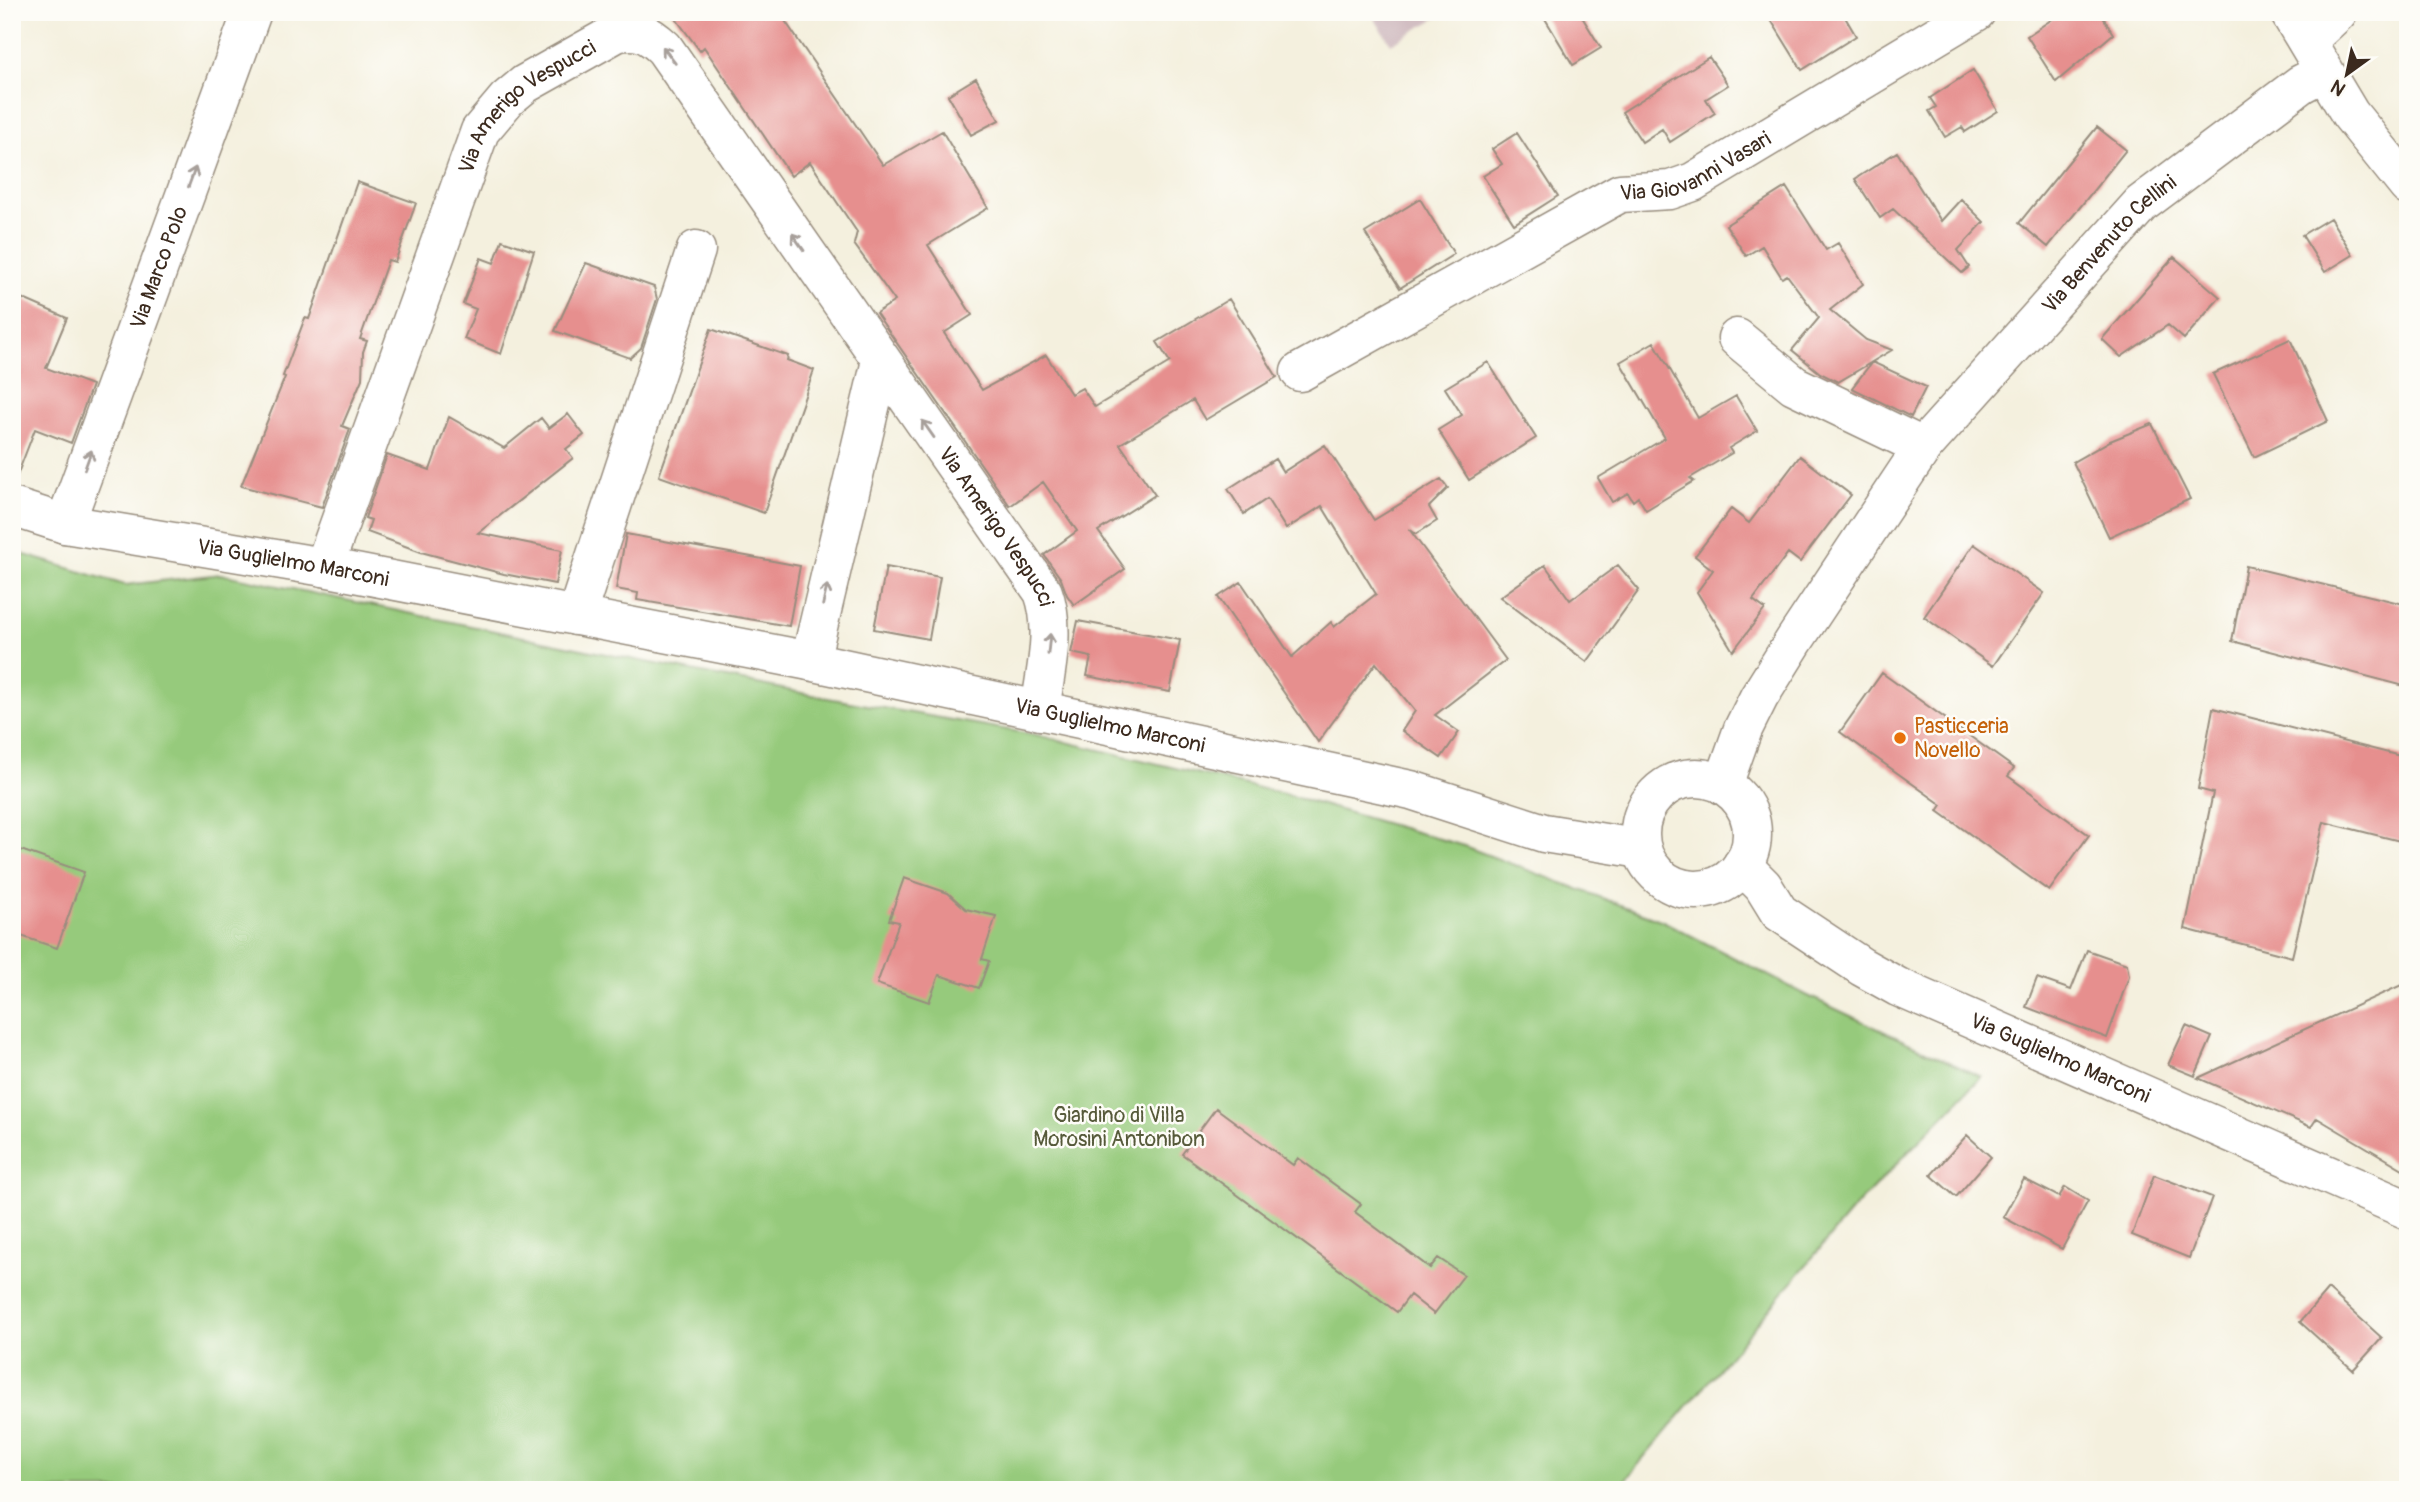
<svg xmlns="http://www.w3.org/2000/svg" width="2420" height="1502" viewBox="0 0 2420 1502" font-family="Pangolin,sans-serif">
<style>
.industrial{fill:#d2bec2}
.green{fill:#96ca7b;stroke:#687a4c;stroke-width:2}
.building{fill:#e68f8e}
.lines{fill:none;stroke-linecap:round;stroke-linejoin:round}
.minor-casing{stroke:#988d7e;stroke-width:41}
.minor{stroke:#fff;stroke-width:38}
.oneway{stroke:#a79f9a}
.food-dot{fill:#e8710a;stroke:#fdfcf7;stroke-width:2.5}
.labels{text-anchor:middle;stroke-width:5;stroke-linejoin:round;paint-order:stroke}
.street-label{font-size:21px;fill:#3b2a1e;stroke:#fdfcf7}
.food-label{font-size:21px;fill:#c56008;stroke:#fdfcf7;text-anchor:start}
.park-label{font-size:21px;fill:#565a3a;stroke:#fdfcf7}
</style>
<rect width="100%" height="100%" fill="#fdfcf7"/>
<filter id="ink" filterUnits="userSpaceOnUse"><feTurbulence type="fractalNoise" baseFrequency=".0143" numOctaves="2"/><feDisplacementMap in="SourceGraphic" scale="14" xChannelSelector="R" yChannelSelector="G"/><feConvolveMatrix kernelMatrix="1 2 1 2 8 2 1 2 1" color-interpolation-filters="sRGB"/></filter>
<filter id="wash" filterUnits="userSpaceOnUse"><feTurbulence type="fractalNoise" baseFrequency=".00686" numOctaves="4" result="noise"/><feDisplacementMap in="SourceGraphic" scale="28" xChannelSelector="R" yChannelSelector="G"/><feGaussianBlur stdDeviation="1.57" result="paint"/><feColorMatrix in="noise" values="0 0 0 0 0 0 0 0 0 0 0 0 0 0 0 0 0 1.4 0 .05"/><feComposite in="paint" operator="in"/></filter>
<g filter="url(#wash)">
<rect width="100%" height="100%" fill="#f4f0de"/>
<path class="industrial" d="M 1370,12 L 1447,12 L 1391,44 Z"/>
<path class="green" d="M 12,551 L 125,585 L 221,574 L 596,652 L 833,699 L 1037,735 L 1284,794 L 1464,846 L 1663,921 L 1806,995 L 1981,1077 L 1854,1208 L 1617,1490 L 12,1490 Z"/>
<g id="blocks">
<path class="building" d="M 671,12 L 779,12 L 883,165 L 942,131 L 988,208 L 928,245 L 972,315 L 944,333 L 982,390 L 1046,355 L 1071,394 L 1082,388 L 1095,407 L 1170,362 L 1157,342 L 1229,299 L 1277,377 L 1205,420 L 1193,400 L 1120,444 L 1155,495 L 1098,531 L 1125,569 L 1074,605 L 1067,595 L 1061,579 L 1044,555 L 1077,531 L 1043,482 L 1010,506 L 876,313 L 895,301 L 854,244 L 857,232 L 810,162 L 791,176 L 704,47 L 700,51 Z
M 1541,12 L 1579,12 L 1601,48 L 1573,65 Z
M 1766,12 L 1842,12 L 1856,36 L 1802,70 Z
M 2063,12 L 2100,12 L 2113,34 L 2056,82 L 2027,36 Z
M 1709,57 L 1728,85 L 1706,99 L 1715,113 L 1670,142 L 1662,129 L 1642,142 L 1622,112 Z
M 1973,70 L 1998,111 L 1965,132 L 1962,127 L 1945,137 L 1929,111 L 1936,107 L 1930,98 Z
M 976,78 L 999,120 L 971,135 L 948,95 Z
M 2097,127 L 2126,150 L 2048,247 L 2019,223 Z
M 1517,133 L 1558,196 L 1514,224 L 1483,176 L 1502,164 L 1492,149 Z
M 1897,152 L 1941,221 L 1961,199 L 1984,222 L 1958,250 L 1969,267 L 1962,273 L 1893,209 L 1880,218 L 1855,179 Z
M 357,182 L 416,203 L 395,262 L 388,260 L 360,339 L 367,341 L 363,352 L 362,379 L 342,426 L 350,429 L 322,507 L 241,486 L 285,377 L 283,376 L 305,318 L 309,319 Z
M 1786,187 L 1826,250 L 1838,243 L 1863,284 L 1830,310 L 1866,340 L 1892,350 L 1872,362 L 1926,387 L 1911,417 L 1852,388 L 1872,362 L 1838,382 L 1820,373 L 1792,350 L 1819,318 L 1787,275 L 1782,278 L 1762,246 L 1746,256 L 1726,225 Z
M 1420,199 L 1454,254 L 1400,288 L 1365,233 Z
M 2330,218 L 2353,255 L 2325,272 L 2302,235 Z
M 502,240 L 534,251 L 501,354 L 464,339 L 476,309 L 463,304 L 481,258 L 494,263 Z
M 2174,257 L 2220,297 L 2184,339 L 2168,325 L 2121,357 L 2102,339 Z
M 586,263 L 654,287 L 657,299 L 641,348 L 630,358 L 555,331 Z
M 12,294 L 67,318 L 46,368 L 92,385 L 71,443 L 35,429 L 15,481 L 12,481 Z
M 711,329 L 788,356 L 787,360 L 814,370 L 764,513 L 659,476 Z
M 2290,339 L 2328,421 L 2254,457 L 2213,374 Z
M 1654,342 L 1698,418 L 1736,396 L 1757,431 L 1729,448 L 1732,453 L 1690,478 L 1694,481 L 1646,510 L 1638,497 L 1633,501 L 1628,493 L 1612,502 L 1598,478 L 1665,438 L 1620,362 Z
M 1488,362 L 1536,438 L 1469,480 L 1438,430 L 1462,415 L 1445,388 Z
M 568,414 L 584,435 L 566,449 L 573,458 L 478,533 L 562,550 L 555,584 L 504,574 L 421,552 L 367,532 L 371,520 L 365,518 L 387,455 L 430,470 L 449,417 L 504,448 L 541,418 L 549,428 Z
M 2152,424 L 2190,499 L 2109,537 L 2073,462 L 2110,441 Z
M 1325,445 L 1374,520 L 1441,479 L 1448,488 L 1429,507 L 1437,521 L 1416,534 L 1409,529 L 1506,660 L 1435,715 L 1459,732 L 1441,758 L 1402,731 L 1415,711 L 1376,663 L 1318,742 L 1218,597 L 1241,582 L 1292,657 L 1331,622 L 1334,627 L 1376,594 L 1322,506 L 1286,529 L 1267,499 L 1244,514 L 1228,489 L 1275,459 L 1283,472 Z
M 1800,456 L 1851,495 L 1800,562 L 1788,553 L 1753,600 L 1765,609 L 1733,651 L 1697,592 L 1713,570 L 1695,556 L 1731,509 L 1749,523 Z
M 626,534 L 800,566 L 789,626 L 637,600 L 638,593 L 616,589 Z
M 1974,544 L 2044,593 L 1993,666 L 1924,617 Z
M 1545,565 L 1570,600 L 1618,565 L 1639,590 L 1587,662 L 1500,597 Z
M 2246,566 L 2408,605 L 2408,687 L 2232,641 Z
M 886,567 L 940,577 L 929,639 L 874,629 Z
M 1078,621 L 1180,640 L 1170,692 L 1087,676 L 1091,657 L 1071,653 Z
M 1882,673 L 2014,768 L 2008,776 L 2089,835 L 2049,891 L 1938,811 L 1942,805 L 1840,732 Z
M 2213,708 L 2408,758 L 2408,843 L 2324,822 L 2292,957 L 2185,929 L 2213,793 L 2198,789 Z
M 12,847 L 84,872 L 57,948 L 12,933 Z
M 904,878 L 948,893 L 966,909 L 996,916 L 982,959 L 989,961 L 979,988 L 939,975 L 929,1002 L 877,984 L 899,922 L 889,920 Z
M 2087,950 L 2127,964 L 2129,976 L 2107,1038 L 2026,1007 L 2037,978 L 2071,990 Z
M 2408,982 L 2408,1172 L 2317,1118 L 2311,1127 L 2198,1078 Z
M 2186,1026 L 2212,1037 L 2195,1076 L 2168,1065 Z
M 1216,1108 L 1293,1165 L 1298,1158 L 1361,1204 L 1355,1212 L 1430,1268 L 1438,1258 L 1464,1275 L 1434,1314 L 1410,1295 L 1397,1312 L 1182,1154 Z
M 1967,1135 L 1991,1157 L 1956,1197 L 1931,1175 Z
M 2154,1175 L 2212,1197 L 2189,1258 L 2132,1235 Z
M 2024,1179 L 2059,1197 L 2065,1187 L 2088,1201 L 2062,1249 L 2003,1217 Z
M 2328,1289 L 2382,1338 L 2353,1370 L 2300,1322 Z"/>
</g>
</g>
<g filter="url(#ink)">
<use href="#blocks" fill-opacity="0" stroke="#988d7e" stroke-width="2"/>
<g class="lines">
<g class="minor-casing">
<g id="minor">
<path d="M 2289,12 L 2350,114 L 2408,186"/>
<path d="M 2307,41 L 2338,12"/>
<path d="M 1737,338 L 1794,385 L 1923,447"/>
<path id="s1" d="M 1300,372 L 1620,193 L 1670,190 L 1693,182 L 1976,12"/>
<path id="s2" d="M 12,507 L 65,524 L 324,567 L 810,661 L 1411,790 L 1544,833 L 1641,849"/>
<path id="s3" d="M 65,524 L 252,12"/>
<path id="s4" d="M 324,567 L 480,131 L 507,99 L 525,84 L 616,33 C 638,27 649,34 664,48 L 1043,592 C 1057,630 1045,672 1040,711"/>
<path d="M 576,616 L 696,250"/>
<path d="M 810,661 L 881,361"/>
<circle cx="1696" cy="834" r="56"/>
<path id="s5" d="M 1723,785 L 1743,729 L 1759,697 L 1794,641 L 1923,447 L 2141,204 L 2301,84 L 2324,72"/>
<path id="s6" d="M 1742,865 L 1763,886 L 1779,912 L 1862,967 L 1898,987 L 2408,1210"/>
</g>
</g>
<use href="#minor" class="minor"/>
</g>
<defs><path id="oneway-shaft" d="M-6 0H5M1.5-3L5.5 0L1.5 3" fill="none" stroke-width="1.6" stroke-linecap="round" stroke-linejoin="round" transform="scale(1.75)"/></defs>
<g class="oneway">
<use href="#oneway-shaft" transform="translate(669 55) rotate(-127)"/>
<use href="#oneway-shaft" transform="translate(192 177) rotate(-70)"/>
<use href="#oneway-shaft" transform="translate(798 242) rotate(-125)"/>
<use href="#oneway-shaft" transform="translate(928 429) rotate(-125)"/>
<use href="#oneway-shaft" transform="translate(88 460) rotate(-70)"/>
<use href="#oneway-shaft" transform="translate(825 595) rotate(-77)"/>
<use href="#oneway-shaft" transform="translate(1049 644) rotate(-84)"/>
</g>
</g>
<circle class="food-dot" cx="1900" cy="738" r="7"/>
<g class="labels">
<g class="street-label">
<text dy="7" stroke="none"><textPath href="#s4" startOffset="513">Via Amerigo Vespucci</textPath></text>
<text dy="7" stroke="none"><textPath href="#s1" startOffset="448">Via Giovanni Vasari</textPath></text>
<text dy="7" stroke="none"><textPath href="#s5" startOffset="670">Via Benvenuto Cellini</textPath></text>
<text dy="7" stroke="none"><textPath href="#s3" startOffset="273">Via Marco Polo</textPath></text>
<text dy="7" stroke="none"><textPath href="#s4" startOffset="1269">Via Amerigo Vespucci</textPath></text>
<text dy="7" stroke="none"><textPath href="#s2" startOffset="287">Via Guglielmo Marconi</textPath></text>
<text dy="7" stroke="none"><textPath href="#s2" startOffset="1120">Via Guglielmo Marconi</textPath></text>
<text dy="7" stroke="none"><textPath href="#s6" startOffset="378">Via Guglielmo Marconi</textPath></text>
</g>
<g class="food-label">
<text x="1914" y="733">Pasticceria<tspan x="1914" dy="24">Novello</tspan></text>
</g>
<g class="park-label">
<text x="1119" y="1122">Giardino di Villa<tspan x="1119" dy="24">Morosini Antonibon</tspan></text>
</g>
</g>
<rect width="2420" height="1502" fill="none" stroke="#fdfcf7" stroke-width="42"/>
<g transform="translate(2347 74) rotate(213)" stroke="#fdfcf7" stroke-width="5" paint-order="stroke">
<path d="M0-5L12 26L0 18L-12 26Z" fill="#3b2a1e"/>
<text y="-10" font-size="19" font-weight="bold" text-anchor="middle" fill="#3b2a1e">N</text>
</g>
</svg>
